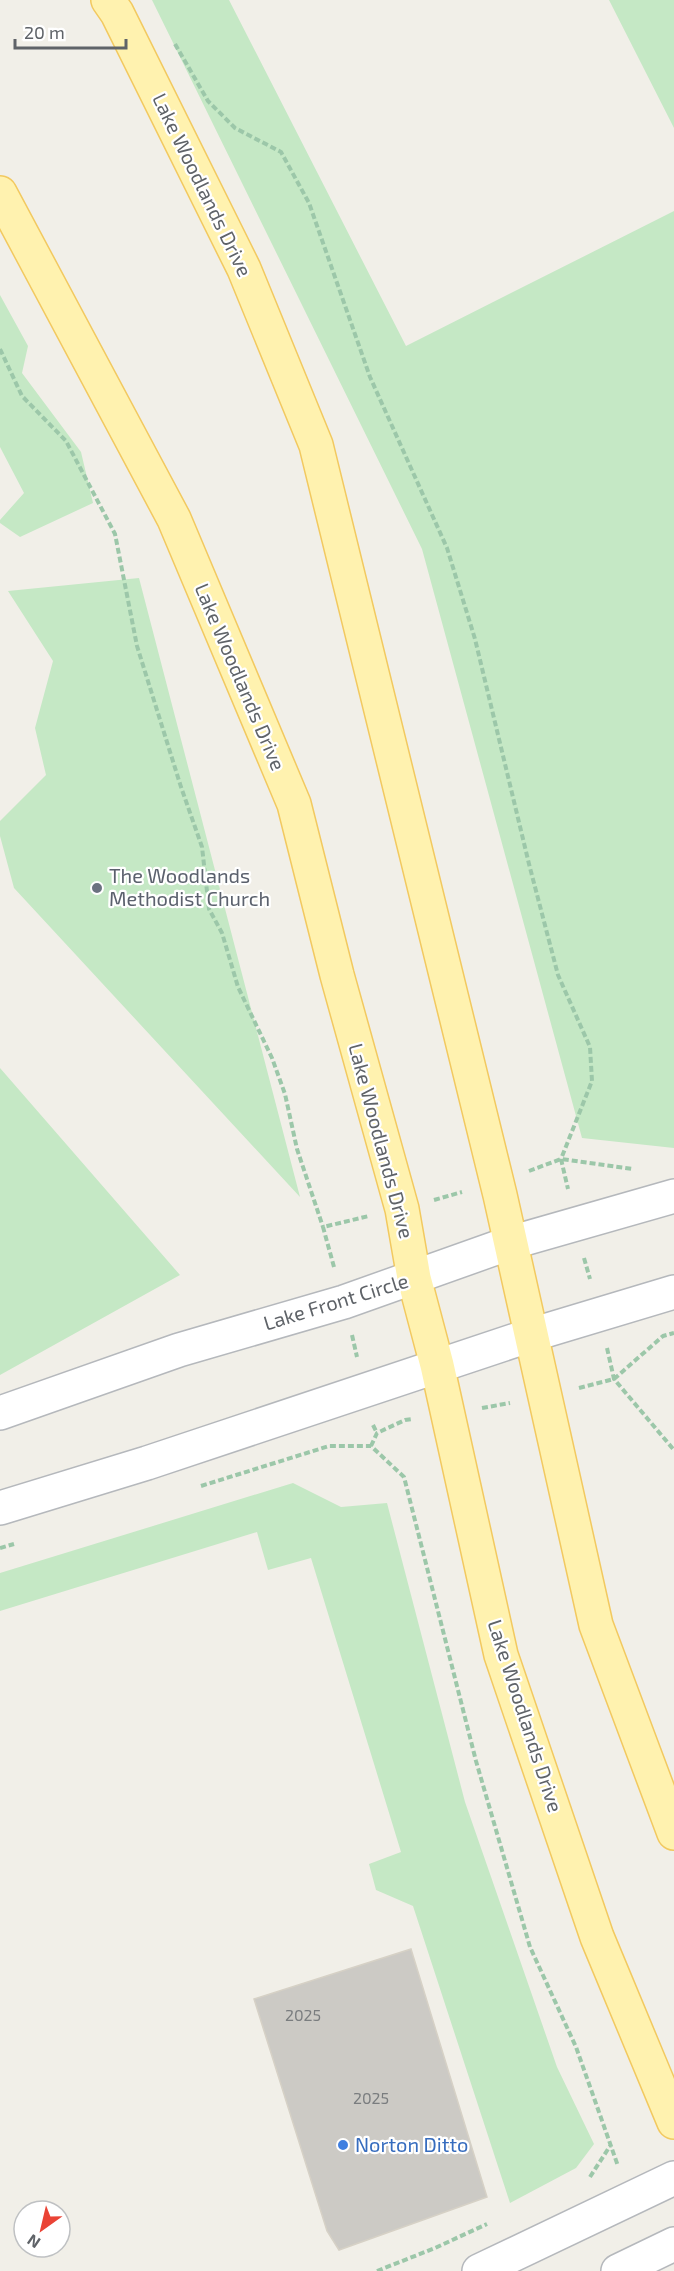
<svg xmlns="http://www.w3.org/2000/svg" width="674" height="2271" viewBox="0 0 674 2271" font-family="'Exo 2',sans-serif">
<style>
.green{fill:#c5e8c5}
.building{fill:#cccac5;stroke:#d6d1c6;stroke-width:1.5}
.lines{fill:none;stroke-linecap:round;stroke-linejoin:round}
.minor-casing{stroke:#b5b8bc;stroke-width:36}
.major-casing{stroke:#f2c960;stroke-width:36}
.path{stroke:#9cc7a9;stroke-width:4;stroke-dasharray:6 3;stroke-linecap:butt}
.minor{stroke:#fff;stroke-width:33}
.major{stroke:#fff2af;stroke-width:33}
.worship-dot{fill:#6b7280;stroke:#fff;stroke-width:2}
.shop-dot{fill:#3f7fe0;stroke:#fff;stroke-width:2}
.labels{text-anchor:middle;stroke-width:4.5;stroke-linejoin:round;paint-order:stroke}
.number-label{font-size:16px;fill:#7a7d7f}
.street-label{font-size:20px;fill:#5f6368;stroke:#fff}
.worship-label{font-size:20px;fill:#5b616d;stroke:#fff;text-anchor:start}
.shop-label{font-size:20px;fill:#366cbe;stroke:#fff;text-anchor:start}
</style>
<rect width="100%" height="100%" fill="#f1efe8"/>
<path class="green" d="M 152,0 L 229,0 L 406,346 L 674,211 L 674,1148 L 582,1138 L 422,549 Z
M 609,0 L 674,0 L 674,128 Z
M 0,295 L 28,346 L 22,373 L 81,452 L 93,503 L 20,537 L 0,523 L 0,520 L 24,493 L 0,447 Z
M 139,578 L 300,1197 L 14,888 L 0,836 L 0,821 L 46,775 L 35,728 L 53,661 L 8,591 Z
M 0,1068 L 180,1275 L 0,1375 Z
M 293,1483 L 341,1507 L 387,1503 L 465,1802 L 557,2067 L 594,2144 L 576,2168 L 510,2203 L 413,1906 L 376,1890 L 369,1864 L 401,1852 L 311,1558 L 268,1570 L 257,1532 L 0,1611 L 0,1573 Z"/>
<path class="building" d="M 411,1949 L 487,2197 L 339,2250 L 327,2231 L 254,1999 Z"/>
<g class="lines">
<g class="minor-casing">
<path id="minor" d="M 0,1413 L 179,1350 L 344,1302 L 510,1243 L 674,1196
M 0,1508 L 147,1463 L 531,1335 L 674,1292
M 479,2271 L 674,2178
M 618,2271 L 674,2244"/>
</g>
<g class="major-casing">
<path id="major" d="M 108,0 L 117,13 L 244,269 L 316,445 L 500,1195 L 596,1625 L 674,1833
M 0,193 L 174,519 L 294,804 L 337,975 L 402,1209 L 414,1278 L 437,1365 L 501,1655 L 597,1937 L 674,2122"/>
</g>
<path class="path" d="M 175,44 L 208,101 L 235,128 L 281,152 L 309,203 L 370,377 L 447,548 L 475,639 L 529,864 L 558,975 L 590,1047 L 592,1081 L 561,1159 L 568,1189
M 0,349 L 22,396 L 66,441 L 115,534 L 137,646 L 181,787 L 202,847 L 209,909 L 222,933 L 238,987 L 272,1058 L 285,1094 L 297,1149 L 323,1227
M 529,1171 L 561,1159 L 633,1169
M 434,1200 L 462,1192
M 584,1258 L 590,1279
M 334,1267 L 323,1227 L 369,1216
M 352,1335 L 357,1357
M 607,1348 L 614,1379 L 674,1450
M 579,1388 L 614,1379 L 663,1336 L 674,1333
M 482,1408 L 510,1403
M 373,1425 L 377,1433
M 371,1446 L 377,1433 L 405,1420 L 412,1419
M 201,1486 L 329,1446 L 371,1446 L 404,1477 L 476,1761 L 530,1947 L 576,2047 L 618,2166
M 0,1548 L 14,1544
M 590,2177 L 610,2146
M 377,2271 L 435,2248 L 487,2224"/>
<use href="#minor" class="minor"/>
<use href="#major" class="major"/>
</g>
<circle class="worship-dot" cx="97" cy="888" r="6"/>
<circle class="shop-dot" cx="343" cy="2145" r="6"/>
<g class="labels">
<g class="number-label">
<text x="303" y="2021">2025</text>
<text x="371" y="2104">2025</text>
</g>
<g class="street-label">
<text transform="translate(202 185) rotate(64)" y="7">Lake Woodlands Drive</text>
<text transform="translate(240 677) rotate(67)" y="7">Lake Woodlands Drive</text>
<text transform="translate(381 1141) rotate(75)" y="7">Lake Woodlands Drive</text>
<text transform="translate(336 1302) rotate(-17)" y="7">Lake Front Circle</text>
<text transform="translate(525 1716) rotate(72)" y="7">Lake Woodlands Drive</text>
</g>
<g class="worship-label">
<text x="109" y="883">The Woodlands<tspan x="109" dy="23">Methodist Church</tspan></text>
</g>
<g class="shop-label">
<text x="355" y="2152">Norton Ditto</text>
</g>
</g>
<g transform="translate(42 2229) rotate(214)"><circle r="28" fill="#ffffff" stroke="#bfc1c3" stroke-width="1.5"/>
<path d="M0-4.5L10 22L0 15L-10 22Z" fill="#ea4335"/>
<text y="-9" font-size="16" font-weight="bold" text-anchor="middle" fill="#5f6368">N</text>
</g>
<path d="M15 39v9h111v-9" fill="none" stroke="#5f6368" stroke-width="3"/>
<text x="24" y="39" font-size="18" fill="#5f6368" stroke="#ffffff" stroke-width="4.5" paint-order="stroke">20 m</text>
</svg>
